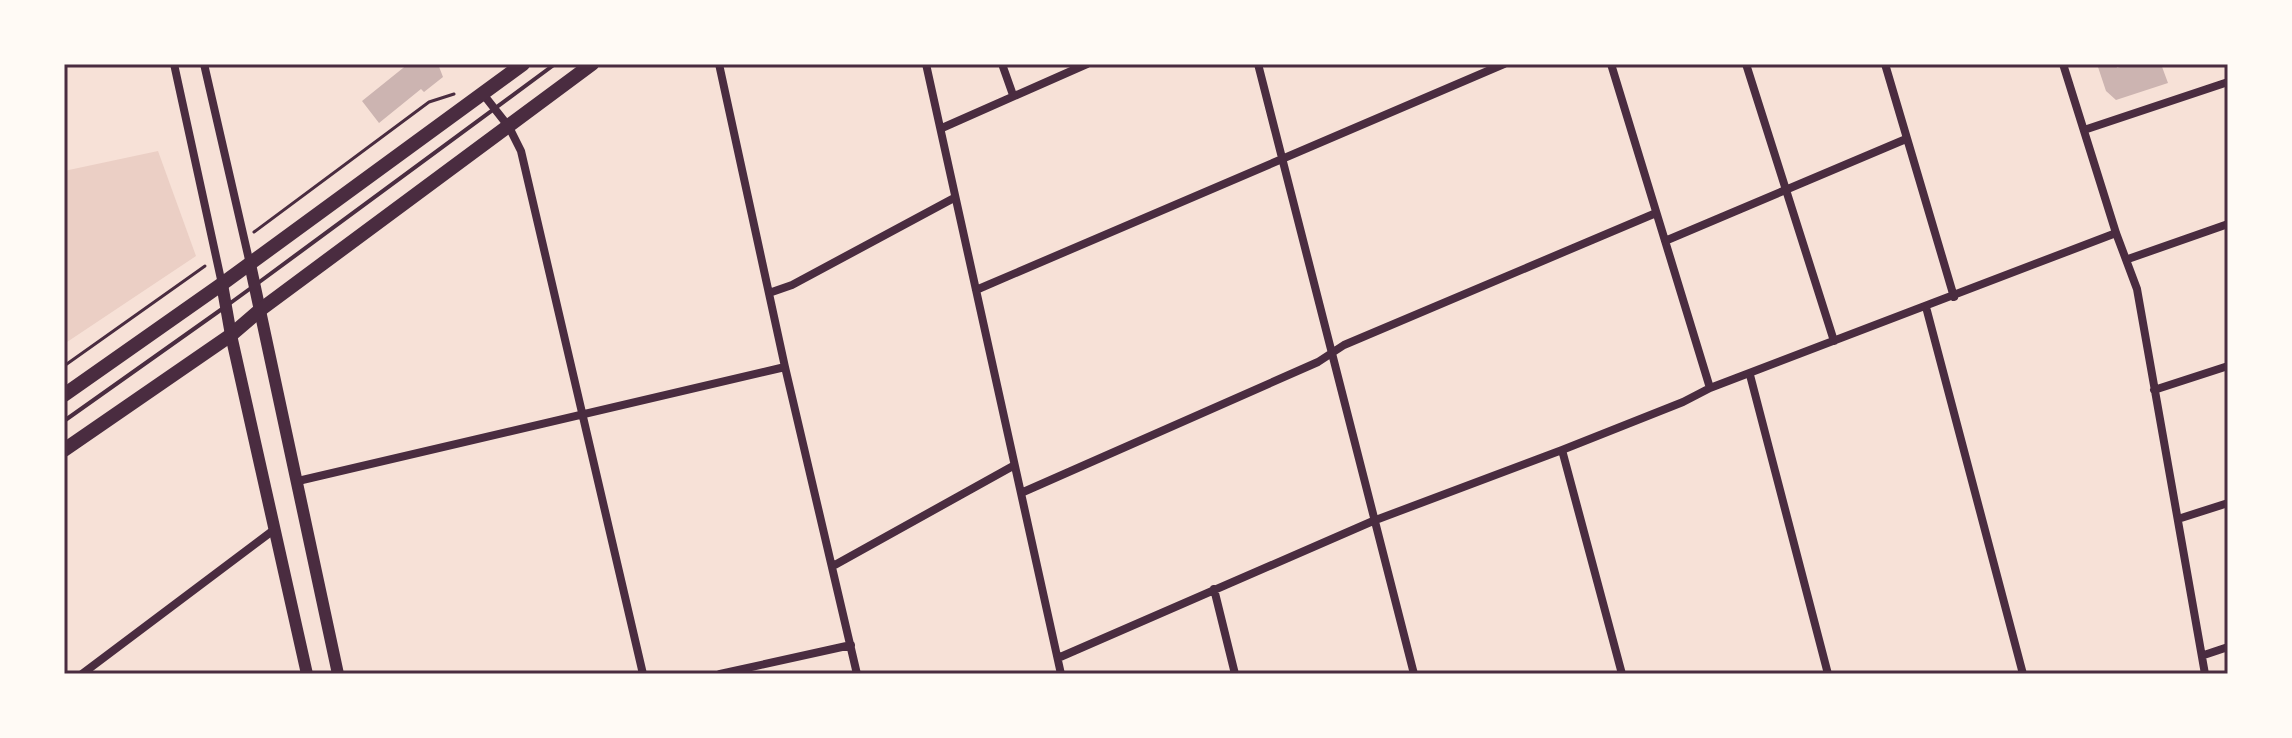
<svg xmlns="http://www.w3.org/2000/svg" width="2292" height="738" viewBox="0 0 2292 738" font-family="'Fira Sans Condensed',sans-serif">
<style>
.green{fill:#ebcfc5}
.building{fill:#ccb4b1}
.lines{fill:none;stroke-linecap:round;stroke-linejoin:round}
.path{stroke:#4a2c40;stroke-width:3}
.service{stroke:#4a2c40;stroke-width:4}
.minor{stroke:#4a2c40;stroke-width:8}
.secondary{stroke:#4a2c40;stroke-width:12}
.primary{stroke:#4a2c40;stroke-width:14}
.neatline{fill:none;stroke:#4a2c40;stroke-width:3}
</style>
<rect width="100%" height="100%" fill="#f7e1d7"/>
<path class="green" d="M 158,151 L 196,256 L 64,344 L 64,171 Z"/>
<path class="building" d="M 408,64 L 438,64 L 443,77 L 424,92 L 421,89 L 379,123 L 362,101 Z
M 2097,64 L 2116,64 L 2117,68 L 2130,64 L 2161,64 L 2168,83 L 2116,100 L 2106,91 Z"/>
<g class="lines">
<path class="path" d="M 254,232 L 429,102 L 454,94
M 64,366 L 205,266"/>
<path class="service" d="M 258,283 L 555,64
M 229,304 L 251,288
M 64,421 L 222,309"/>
<path class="minor" d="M 174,64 L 222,284
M 204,64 L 250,264
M 719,64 L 785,367 L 857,674
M 926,64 L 1061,674
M 1002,64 L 1013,95
M 1258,64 L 1414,674
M 1611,64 L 1710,388
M 1746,64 L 1834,341
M 1885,64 L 1954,297
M 2063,64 L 2116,233 L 2137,289 L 2205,674
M 483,94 L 509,127 L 521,151 L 643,674
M 942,128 L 1087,64
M 2084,130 L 2228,82
M 1665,241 L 1906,139
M 2128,259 L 2228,224
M 976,290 L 1504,64
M 769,293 L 792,285 L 954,198
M 1926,307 L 2023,674
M 1750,375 L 1828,674
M 2154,390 L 2228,366
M 1562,450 L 1622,674
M 298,481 L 785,367
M 1021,493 L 1318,362 L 1344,345 L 1656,213
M 2178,519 L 2228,503
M 833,566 L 1013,466
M 1214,589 L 1235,674
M 2204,655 L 2228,647
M 1058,658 L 1373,521 L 1562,450 L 1683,402 L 1710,388 L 2116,233
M 82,674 L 275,529
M 720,674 L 851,645"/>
<path class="secondary" d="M 250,264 L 338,674
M 222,284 L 231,335 L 307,674"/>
<path class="primary" d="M 64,395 L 222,284 L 523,64
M 64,450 L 231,335 L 260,310 L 592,64"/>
</g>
<rect width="2292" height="738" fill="none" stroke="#fffaf5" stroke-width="132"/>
<rect x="66" y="66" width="2160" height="606" class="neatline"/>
</svg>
